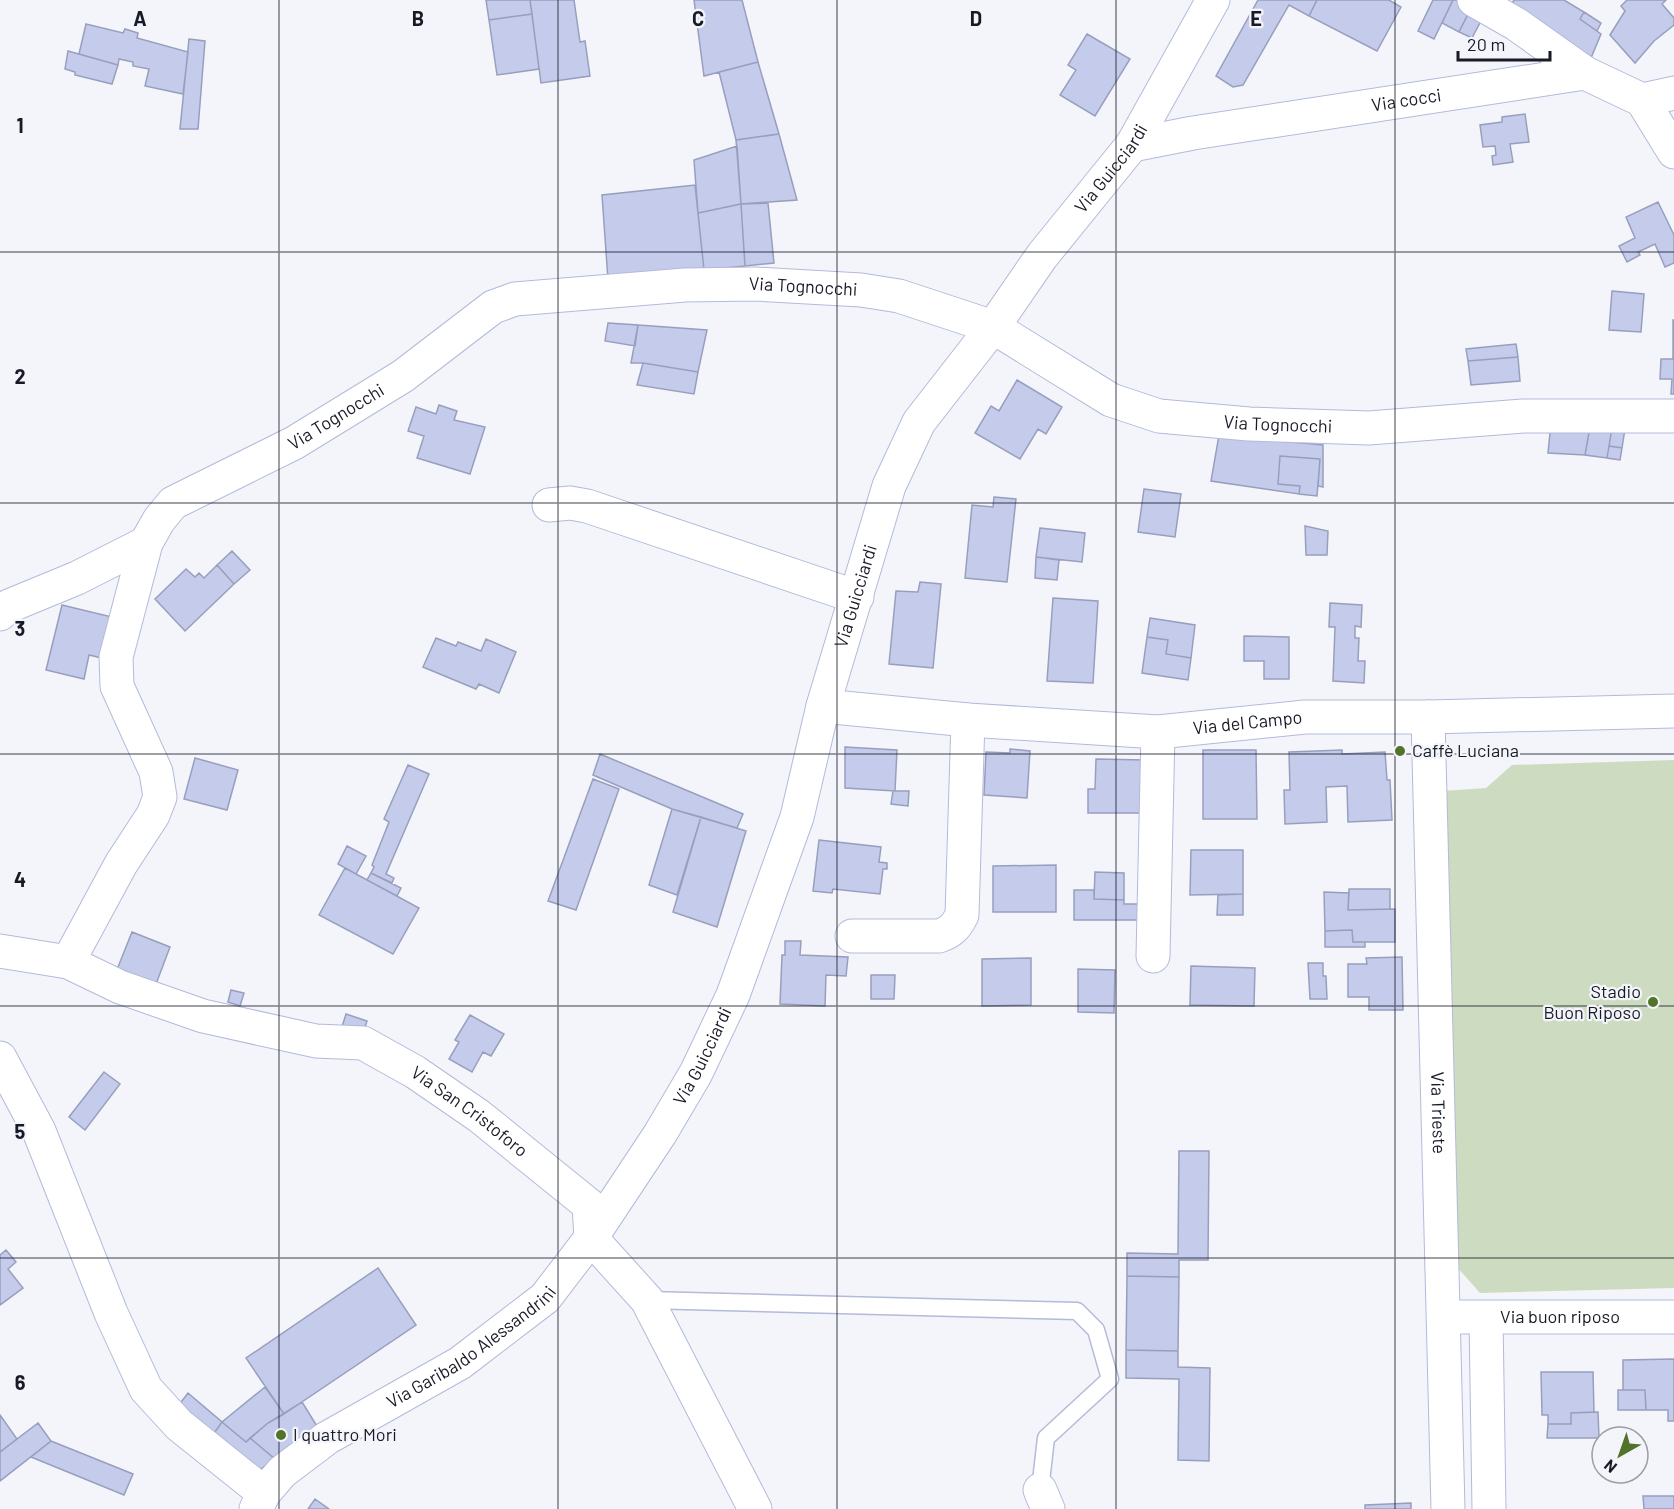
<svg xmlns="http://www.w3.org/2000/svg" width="1674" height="1509" viewBox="0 0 1674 1509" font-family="Barlow,sans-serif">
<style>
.green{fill:#cddbc0}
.building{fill:#c5cbeb;stroke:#989fbe;stroke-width:1.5}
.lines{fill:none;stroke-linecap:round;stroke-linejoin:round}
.service-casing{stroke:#b3bada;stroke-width:19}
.minor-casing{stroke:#b3bada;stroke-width:35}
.service{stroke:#fff;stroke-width:16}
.minor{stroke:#fff;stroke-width:33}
.grid{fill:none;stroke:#181a26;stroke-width:1.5;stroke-opacity:0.55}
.poi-dot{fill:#52732a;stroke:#f3f5fb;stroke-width:2}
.labels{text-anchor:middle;stroke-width:4.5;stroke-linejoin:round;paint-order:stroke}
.street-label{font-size:18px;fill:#181a26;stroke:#f3f5fb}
.poi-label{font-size:18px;fill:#181a26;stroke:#f3f5fb;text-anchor:start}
.grid-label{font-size:20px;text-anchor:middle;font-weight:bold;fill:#181a26;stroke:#f3f5fb;stroke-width:4.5;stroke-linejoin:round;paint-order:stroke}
</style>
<rect width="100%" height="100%" fill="#f3f5fb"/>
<path class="green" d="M 1674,760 L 1674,1288 L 1480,1293 L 1457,1267 L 1442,791 L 1486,788 L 1512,765 Z"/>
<path class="building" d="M 486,0 L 532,0 L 530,0 L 532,14 L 489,20 Z
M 530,0 L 574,0 L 580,42 L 585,41 L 590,76 L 541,83 Z
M 694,0 L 742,0 L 758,62 L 704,76 Z
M 1258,0 L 1317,0 L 1309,16 L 1289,5 L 1243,85 L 1233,87 L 1216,76 Z
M 1317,0 L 1389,0 L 1401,7 L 1377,51 L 1309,16 Z
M 1433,0 L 1453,0 L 1434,39 L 1418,31 Z
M 1453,0 L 1459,0 L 1472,6 L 1459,32 L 1442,23 Z
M 1514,0 L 1564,0 L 1584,12 L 1580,19 L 1601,34 L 1588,65 L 1507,11 Z
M 1627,0 L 1666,0 L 1662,4 L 1674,18 L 1674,25 L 1654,41 L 1635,63 L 1610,35 L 1625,11 L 1621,6 Z
M 1472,6 L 1485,13 L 1472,38 L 1459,32 Z
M 1584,12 L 1601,23 L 1597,31 L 1580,19 Z
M 532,14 L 539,69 L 497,75 L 489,20 Z
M 86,24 L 123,33 L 125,29 L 138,33 L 137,38 L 188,52 L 183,94 L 145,86 L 149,69 L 133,66 L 133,62 L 119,59 L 118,65 L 79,54 Z
M 1087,34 L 1130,59 L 1095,116 L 1060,95 L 1076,70 L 1068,65 Z
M 189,39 L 205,41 L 198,129 L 180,129 Z
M 68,51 L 118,65 L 112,84 L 75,75 L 75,72 L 65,69 Z
M 758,62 L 779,134 L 736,140 L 719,72 Z
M 1525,114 L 1529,142 L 1510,144 L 1513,162 L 1493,165 L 1492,156 L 1496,155 L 1495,146 L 1483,147 L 1480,125 L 1502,122 L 1502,117 Z
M 779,134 L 797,200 L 741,204 L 736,140 Z
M 737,146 L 741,204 L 698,213 L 694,160 Z
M 695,185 L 704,270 L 608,280 L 602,195 Z
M 1658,202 L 1674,235 L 1674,263 L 1665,267 L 1655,244 L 1638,252 L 1640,255 L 1627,262 L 1619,246 L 1635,238 L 1626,217 Z
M 768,203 L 774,263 L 745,266 L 741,204 Z
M 741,204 L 745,266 L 704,270 L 698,213 Z
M 1612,291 L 1644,294 L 1641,332 L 1609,330 Z
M 1673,320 L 1674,320 L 1674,394 L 1671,394 L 1672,379 L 1660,379 L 1661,359 L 1673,359 Z
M 608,323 L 638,325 L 635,346 L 605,341 Z
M 638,325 L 707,330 L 698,372 L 643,363 L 631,363 Z
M 1516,344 L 1518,357 L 1468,361 L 1466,349 Z
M 1518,357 L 1520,381 L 1471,385 L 1468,361 Z
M 643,363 L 698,372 L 694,394 L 637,385 Z
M 1017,380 L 1062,407 L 1046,434 L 1038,429 L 1020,459 L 975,433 L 991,406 L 999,411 Z
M 439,405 L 457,411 L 454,420 L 485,427 L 470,474 L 417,458 L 424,436 L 408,431 L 416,407 L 436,414 Z
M 1551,423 L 1590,427 L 1585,455 L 1548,453 Z
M 1590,427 L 1612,428 L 1607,458 L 1585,455 Z
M 1612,428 L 1625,429 L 1622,448 L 1609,446 Z
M 1219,435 L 1323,445 L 1323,487 L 1318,486 L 1320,459 L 1280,456 L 1278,484 L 1300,486 L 1299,494 L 1211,481 Z
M 1609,446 L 1622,448 L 1620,460 L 1607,458 Z
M 1280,456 L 1320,459 L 1317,496 L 1299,494 L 1300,486 L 1278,484 Z
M 1144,489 L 1181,494 L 1175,537 L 1138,532 Z
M 994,497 L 1016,499 L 1007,582 L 965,578 L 972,505 L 993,507 Z
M 1305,526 L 1328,531 L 1327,555 L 1306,555 Z
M 1040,528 L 1085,533 L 1082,562 L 1036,557 Z
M 232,551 L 250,570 L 234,584 L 217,565 Z
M 1036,557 L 1059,560 L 1057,580 L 1035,578 Z
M 217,565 L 234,584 L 185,631 L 155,599 L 186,569 L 195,577 L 199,573 L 204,578 Z
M 920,582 L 941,584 L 933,668 L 889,664 L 896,591 L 918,592 Z
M 1053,598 L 1098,601 L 1093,683 L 1047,681 Z
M 1330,603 L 1362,605 L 1361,627 L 1355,626 L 1355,638 L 1359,638 L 1358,661 L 1365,661 L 1364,683 L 1333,681 L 1335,627 L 1329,627 Z
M 62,605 L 116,618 L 106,659 L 89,655 L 84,679 L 46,670 Z
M 1150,618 L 1195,625 L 1191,658 L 1166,654 L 1168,640 L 1147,637 Z
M 1244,636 L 1289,637 L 1289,679 L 1264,679 L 1264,661 L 1244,661 Z
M 1147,637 L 1168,640 L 1166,654 L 1191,658 L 1188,680 L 1142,673 Z
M 436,638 L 456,646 L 458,642 L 481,651 L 486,639 L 516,652 L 499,693 L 479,684 L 476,689 L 423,667 Z
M 845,747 L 897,750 L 895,791 L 845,788 Z
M 1010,749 L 1030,751 L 1027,798 L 984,795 L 986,752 L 1010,753 Z
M 1203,750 L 1256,750 L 1257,819 L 1203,819 Z
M 1342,750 L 1342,754 L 1385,752 L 1387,780 L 1390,780 L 1392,820 L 1348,822 L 1347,786 L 1326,787 L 1327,822 L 1285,824 L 1284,790 L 1290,790 L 1289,752 Z
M 600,754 L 743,814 L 737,828 L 672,809 L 593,775 Z
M 195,758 L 238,770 L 227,810 L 184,799 Z
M 1096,759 L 1145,760 L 1144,813 L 1088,813 L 1088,789 L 1095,789 Z
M 408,765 L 429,774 L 386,874 L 394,878 L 392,883 L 371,873 L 374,867 L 372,865 L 389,822 L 384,819 Z
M 593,779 L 619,789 L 576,910 L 548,901 Z
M 893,791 L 909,791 L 908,806 L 891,804 Z
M 672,809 L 701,817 L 677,895 L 649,885 Z
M 701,817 L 746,831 L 717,927 L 673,912 Z
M 819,840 L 881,847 L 879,862 L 887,863 L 887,869 L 883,869 L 880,894 L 833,889 L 832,893 L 813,891 Z
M 347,846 L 366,856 L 356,874 L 338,864 Z
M 1191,850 L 1243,850 L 1243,894 L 1190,895 Z
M 1056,865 L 1056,912 L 993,912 L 993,866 Z
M 345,868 L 419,908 L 393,954 L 319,915 Z
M 1095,872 L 1124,873 L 1124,900 L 1094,899 Z
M 371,873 L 401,888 L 397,896 L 367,880 Z
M 1349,889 L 1390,889 L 1390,909 L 1348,910 Z
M 1074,890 L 1094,890 L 1094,899 L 1124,900 L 1124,904 L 1142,904 L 1142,920 L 1074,920 Z
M 1324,892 L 1349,893 L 1348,910 L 1395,909 L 1395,942 L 1353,942 L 1352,930 L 1325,931 Z
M 1243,894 L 1243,915 L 1217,915 L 1218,895 Z
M 1352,930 L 1353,942 L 1365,942 L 1365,947 L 1325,947 L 1325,931 Z
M 132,932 L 170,947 L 153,992 L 114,977 Z
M 785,941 L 801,941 L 800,955 L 848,957 L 846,976 L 826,975 L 825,1006 L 780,1004 L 782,955 L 785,955 Z
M 1402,957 L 1403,1010 L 1369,1010 L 1369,997 L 1348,997 L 1348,964 L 1367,964 L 1366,958 Z
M 1031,958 L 1031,1005 L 982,1006 L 982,959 Z
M 1308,963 L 1323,963 L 1323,976 L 1326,976 L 1327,999 L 1310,999 Z
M 1191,966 L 1255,968 L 1254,1006 L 1190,1005 Z
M 1078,969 L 1115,970 L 1114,1013 L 1078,1012 Z
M 871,975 L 895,975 L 894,999 L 871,999 Z
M 231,990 L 244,993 L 240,1006 L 228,1002 Z
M 346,1014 L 367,1021 L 360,1042 L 339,1036 Z
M 470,1015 L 504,1034 L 491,1056 L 483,1052 L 472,1072 L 449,1059 L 459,1042 L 455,1040 Z
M 104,1072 L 120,1084 L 85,1130 L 69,1117 Z
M 1179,1151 L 1209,1151 L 1208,1260 L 1179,1260 L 1179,1277 L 1127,1276 L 1127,1253 L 1178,1254 Z
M 6,1250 L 16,1262 L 8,1269 L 23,1288 L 0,1305 L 0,1255 Z
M 378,1268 L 416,1325 L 284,1414 L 246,1358 Z
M 1127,1276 L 1179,1277 L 1178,1351 L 1126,1350 Z
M 1126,1350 L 1178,1351 L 1178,1367 L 1210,1368 L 1209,1461 L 1178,1460 L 1179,1379 L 1126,1378 Z
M 1674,1359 L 1674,1421 L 1668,1421 L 1668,1410 L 1646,1410 L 1645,1390 L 1623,1390 L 1623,1360 Z
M 1541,1372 L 1593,1372 L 1594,1412 L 1571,1413 L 1571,1424 L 1548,1424 L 1548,1415 L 1542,1415 Z
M 265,1387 L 284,1414 L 268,1423 L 246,1442 L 222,1422 Z
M 1618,1390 L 1645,1390 L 1646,1410 L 1618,1410 Z
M 188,1393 L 222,1422 L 210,1439 L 175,1410 Z
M 302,1402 L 320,1431 L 275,1459 L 250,1438 L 268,1423 Z
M 1598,1412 L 1599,1438 L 1547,1438 L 1548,1424 L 1571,1424 L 1571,1413 Z
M 0,1415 L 17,1439 L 0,1452 Z
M 222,1422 L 246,1442 L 250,1438 L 275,1459 L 254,1474 L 210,1439 Z
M 38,1423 L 51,1441 L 0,1481 L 0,1452 Z
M 51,1441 L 133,1474 L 124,1495 L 31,1457 Z
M 1643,1496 L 1674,1496 L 1674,1509 L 1644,1509 Z
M 315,1499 L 329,1509 L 308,1509 Z
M 1411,1503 L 1411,1509 L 1365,1509 L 1365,1505 Z"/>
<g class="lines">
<g class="service-casing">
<path id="service" d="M 647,1300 L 1077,1311 L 1096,1330 L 1110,1379 L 1046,1438 L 1040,1490"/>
</g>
<g class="minor-casing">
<g id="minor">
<path d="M 1474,0 L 1516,24 L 1585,73"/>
<path d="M 1642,100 L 1674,152"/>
<path id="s1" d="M 1132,145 L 1193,133 L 1585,73 L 1642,100 L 1674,93"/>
<path d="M 549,505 L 570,503 L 587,506 L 857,597"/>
<path id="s2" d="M 0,614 L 9,606 L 77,578 L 146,543 L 159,520 L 173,503 L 294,443 L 403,376 L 493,307 L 515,299 L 685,285 L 755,284 L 861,290 L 899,296 L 993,327 L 1111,400 L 1159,416 L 1249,424 L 1369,428 L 1523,416 L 1674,416"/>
<path id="s3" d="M 823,706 L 968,720 L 1158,732 L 1305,717 L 1428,717 L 1674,711"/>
<path id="s4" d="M 1428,717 L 1448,1509"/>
<path d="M 852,936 L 939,936 C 951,932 956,927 962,915 L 968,720"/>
<path id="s5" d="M 0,951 L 68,962 L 120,987 L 203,1016 L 316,1041 L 363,1043 L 415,1072 L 479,1116 L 589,1205 L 591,1238 L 647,1300 L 755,1509"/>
<path d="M 1153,956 L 1158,732"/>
<path d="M 68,962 L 121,864 L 153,815 L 160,797 L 156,772 L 117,686 L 116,657 L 146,543"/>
<path d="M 0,1058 L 39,1131 L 111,1313 L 146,1389 L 179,1425 L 264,1493"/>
<path id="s6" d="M 1444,1317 L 1674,1317"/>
<path d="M 1486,1318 L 1489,1509"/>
<path d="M 1040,1490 L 1048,1509"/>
<path id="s7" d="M 256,1509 L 264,1493 L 282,1472 L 327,1438 L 460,1363 L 545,1298 L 591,1238 L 660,1134 L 696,1073 L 733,995 L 797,817 L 823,706 L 889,486 L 919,422 L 993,327 L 1042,256 L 1132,145 L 1213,0"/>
</g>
</g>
<use href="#service" class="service"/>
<use href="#minor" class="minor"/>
</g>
<path class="grid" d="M 279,0 L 279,1509M 558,0 L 558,1509M 837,0 L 837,1509M 1116,0 L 1116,1509M 1395,0 L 1395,1509M 0,252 L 1674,252M 0,503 L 1674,503M 0,754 L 1674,754M 0,1006 L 1674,1006M 0,1258 L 1674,1258"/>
<g class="poi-dot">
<circle cx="1400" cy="751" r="6"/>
<circle cx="1653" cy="1002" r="6"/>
<circle cx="281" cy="1435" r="6"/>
</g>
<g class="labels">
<g class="street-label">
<text dy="6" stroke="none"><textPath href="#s1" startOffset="278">Via cocci</textPath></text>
<text dy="6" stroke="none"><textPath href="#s7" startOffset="1641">Via Guicciardi</textPath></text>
<text dy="6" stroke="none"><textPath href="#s2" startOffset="900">Via Tognocchi</textPath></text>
<text dy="6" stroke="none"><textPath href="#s2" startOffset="396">Via Tognocchi</textPath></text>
<text dy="6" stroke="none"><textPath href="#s2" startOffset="1404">Via Tognocchi</textPath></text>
<text dy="6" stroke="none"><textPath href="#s7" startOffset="1137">Via Guicciardi</textPath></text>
<text dy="6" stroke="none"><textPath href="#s3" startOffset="426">Via del Campo</textPath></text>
<text dy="6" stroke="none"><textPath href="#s7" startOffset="651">Via Guicciardi</textPath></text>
<text dy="6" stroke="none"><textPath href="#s5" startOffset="504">Via San Cristoforo</textPath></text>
<text dy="6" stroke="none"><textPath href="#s4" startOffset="396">Via Trieste</textPath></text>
<text dy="6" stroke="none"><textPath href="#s6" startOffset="116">Via buon riposo</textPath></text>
<text dy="6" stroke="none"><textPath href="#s7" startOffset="273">Via Garibaldo Alessandrini</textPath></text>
</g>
<g class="poi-label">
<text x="1412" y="757">Caffè Luciana</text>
<text x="1641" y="998" text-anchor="end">Stadio<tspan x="1641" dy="21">Buon Riposo</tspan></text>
<text x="293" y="1441">I quattro Mori</text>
</g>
</g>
<g class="grid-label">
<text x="140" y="26">A</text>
<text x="418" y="26">B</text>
<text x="698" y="26">C</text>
<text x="976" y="26">D</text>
<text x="1256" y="26">E</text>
<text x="20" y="133">1</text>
<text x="20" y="384">2</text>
<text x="20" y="636">3</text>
<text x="20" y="887">4</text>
<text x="20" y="1139">5</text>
<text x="20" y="1390">6</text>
</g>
<g transform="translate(1620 1455) rotate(220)"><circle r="28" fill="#f3f5fb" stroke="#9b9da6" stroke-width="1.5"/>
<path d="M0-4.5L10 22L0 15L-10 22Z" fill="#52732a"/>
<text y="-9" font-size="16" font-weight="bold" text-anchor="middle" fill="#181a26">N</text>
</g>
<path d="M1458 51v9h92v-9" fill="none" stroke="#181a26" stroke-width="3"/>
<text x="1467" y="51" font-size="18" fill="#181a26" stroke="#f3f5fb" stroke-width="4.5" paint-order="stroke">20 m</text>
</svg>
